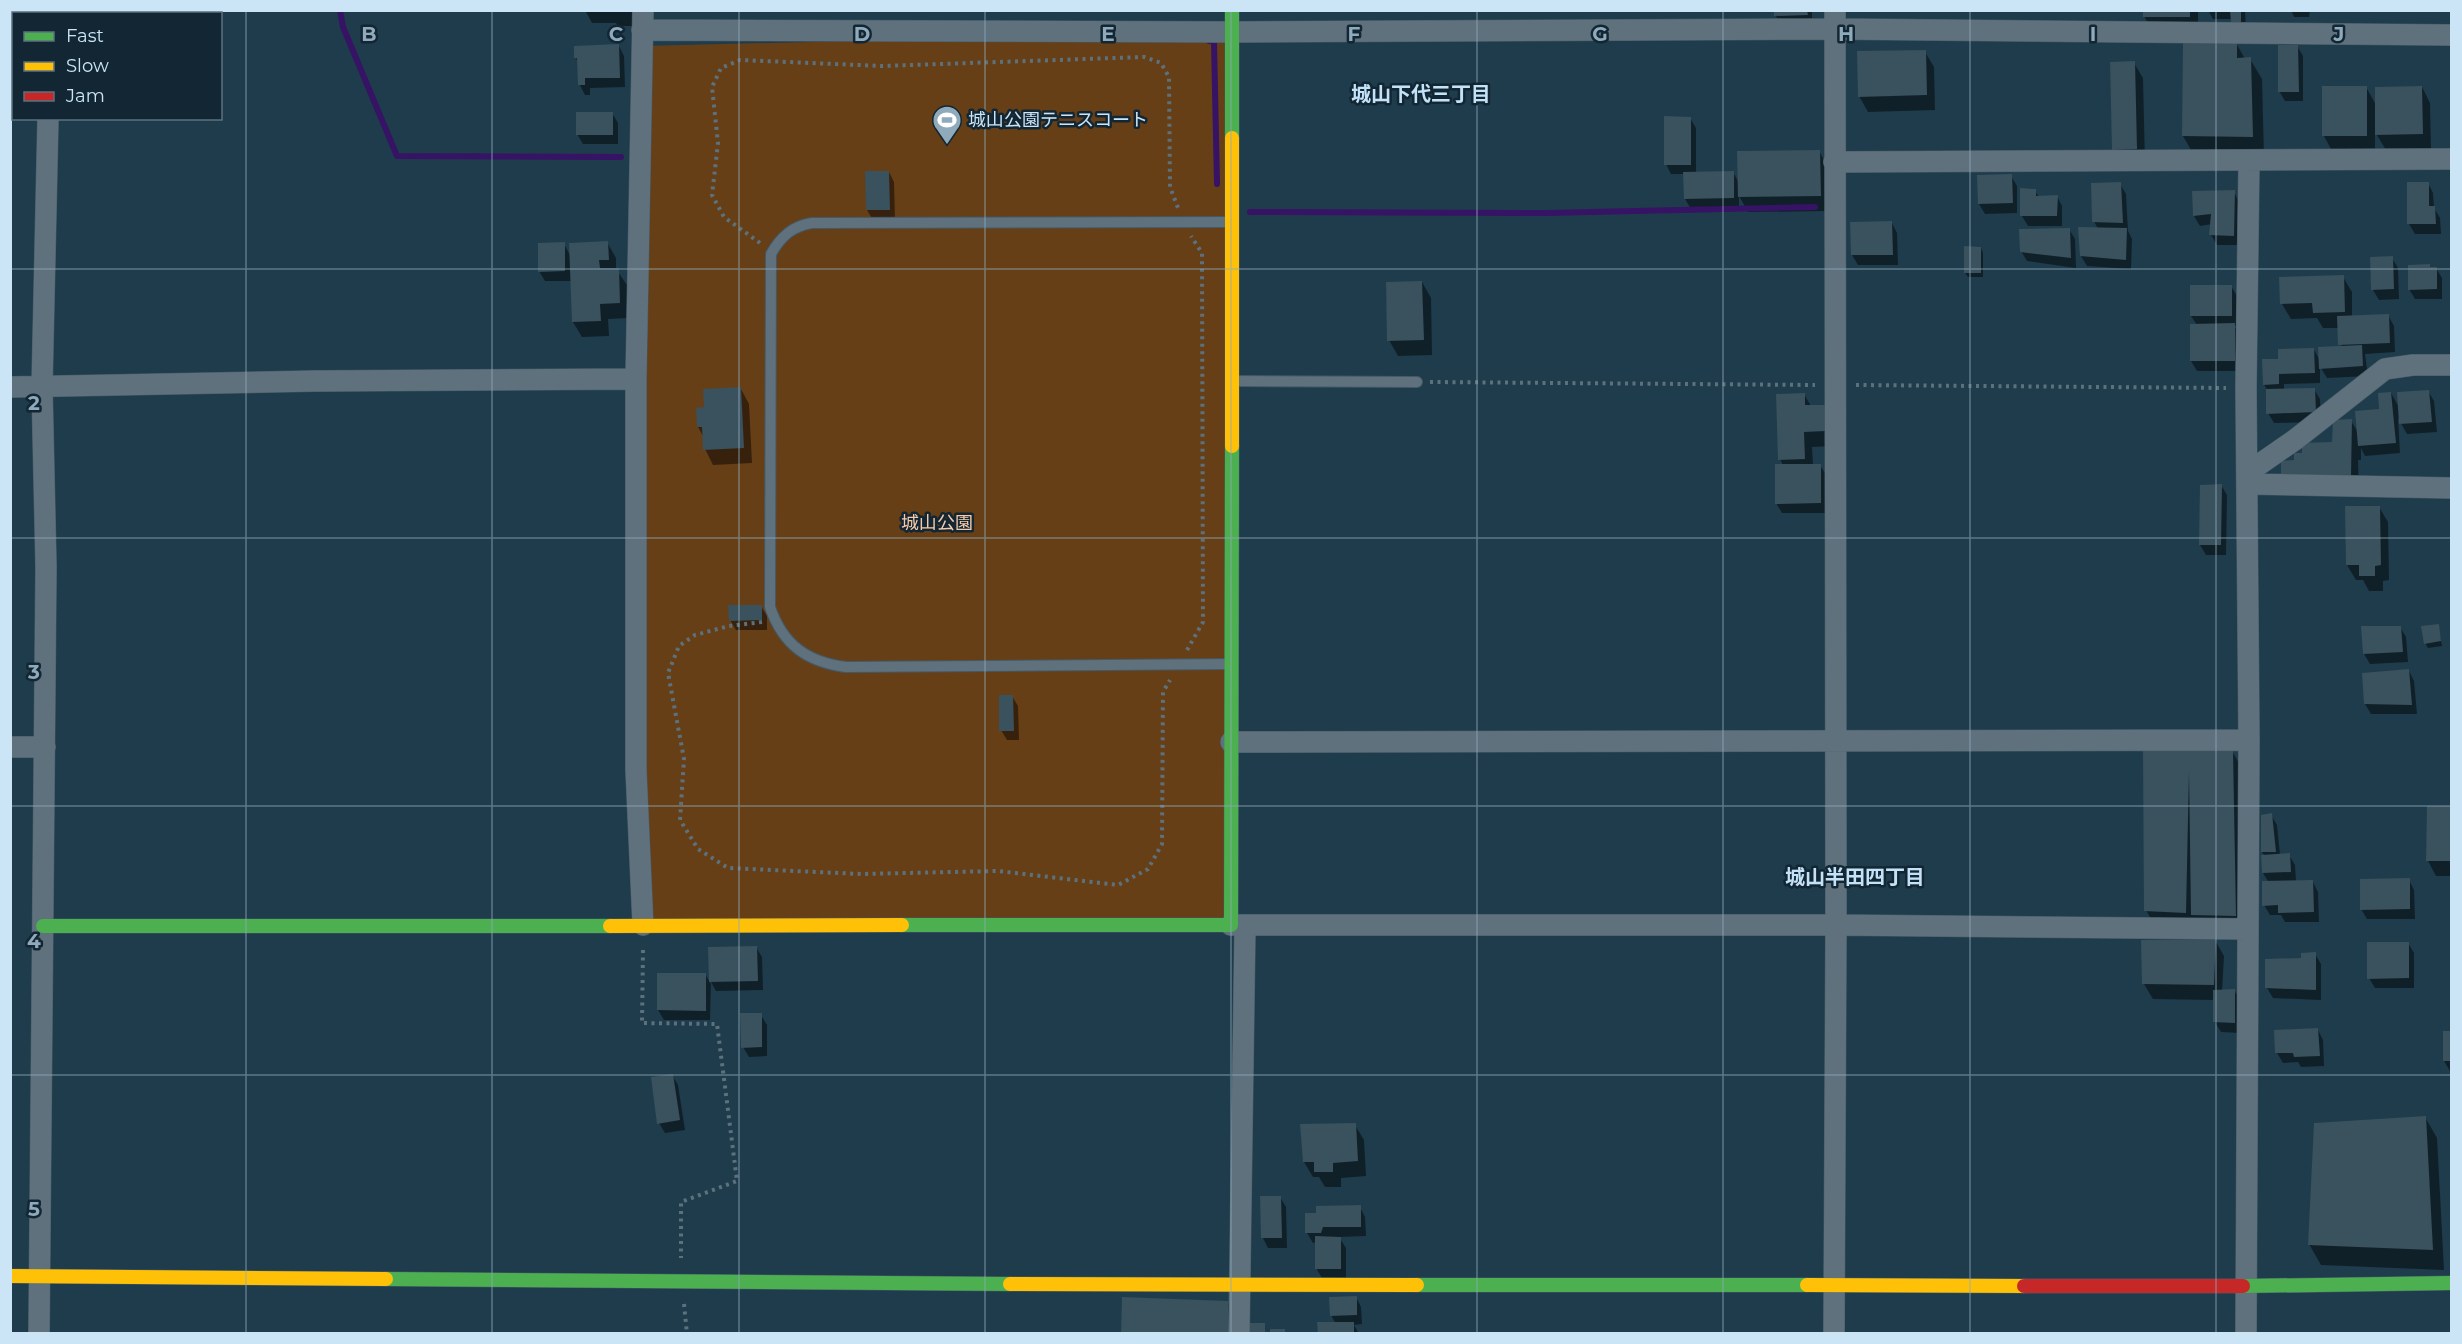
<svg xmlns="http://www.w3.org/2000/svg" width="2462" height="1344" viewBox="0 0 2462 1344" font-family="Montserrat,'Noto Sans JP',sans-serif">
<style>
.green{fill:#673f17}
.shadow{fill:#0007}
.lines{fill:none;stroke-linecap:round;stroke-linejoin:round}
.stream{stroke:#361364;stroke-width:6}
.building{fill:#3a515e}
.lane-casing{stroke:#445967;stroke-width:12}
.street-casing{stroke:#445967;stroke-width:22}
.fast-casing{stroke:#445967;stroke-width:15}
.slow-casing{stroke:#445967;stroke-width:15}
.jam-casing{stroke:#445967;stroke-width:15}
.path{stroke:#5d717c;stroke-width:4;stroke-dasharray:3 4.5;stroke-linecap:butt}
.lane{stroke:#5e717c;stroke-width:10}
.street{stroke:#5e717c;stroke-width:21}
.fast{stroke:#4caf50;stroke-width:14}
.slow{stroke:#ffc107;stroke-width:14}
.jam{stroke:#c62828;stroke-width:14}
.grid{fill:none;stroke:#8faabb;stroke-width:1.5;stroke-opacity:0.55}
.labels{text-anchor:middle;stroke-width:5;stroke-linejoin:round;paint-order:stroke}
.poi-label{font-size:18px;fill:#cbe5f7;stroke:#122633;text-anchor:start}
.park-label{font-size:18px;fill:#f7cbaa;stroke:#122633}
.neighbourhood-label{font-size:20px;font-weight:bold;fill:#c3e2f7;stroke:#122633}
.grid-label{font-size:20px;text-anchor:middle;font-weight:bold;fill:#8faabb;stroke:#122633;stroke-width:5;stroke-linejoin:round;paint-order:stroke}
</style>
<rect width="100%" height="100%" fill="#1f3c4c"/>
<path class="green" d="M 1232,32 L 1231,925 L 643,925 L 642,46 Z"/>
<path class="shadow" d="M 10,10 L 26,10 L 26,14 L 14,14 L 14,26 L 10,26 Z
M 585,10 L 641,10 L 641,20 L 632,21 L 632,26 L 618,26 L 616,23 L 592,23 Z
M 1775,10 L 1812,10 L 1812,24 L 1781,26 L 1776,16 Z
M 2144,10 L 2198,10 L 2198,32 L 2153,32 L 2144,16 Z
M 2208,10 L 2245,10 L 2246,31 L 2238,32 L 2232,19 L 2213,19 Z
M 2291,10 L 2310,10 L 2309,17 L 2294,17 Z
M 2236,43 L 2245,59 L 2250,59 L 2262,79 L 2264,158 L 2195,157 L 2183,136 Z
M 619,46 L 624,56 L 625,87 L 590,88 L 590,95 L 585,95 L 580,85 L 579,64 L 576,58 Z
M 2297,46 L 2303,56 L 2303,101 L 2285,101 L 2279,91 Z
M 1925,52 L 1934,67 L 1935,110 L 1868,112 L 1859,96 Z
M 2134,63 L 2143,78 L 2145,164 L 2122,165 L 2114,149 Z
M 2366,87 L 2376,105 L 2422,87 L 2430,103 L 2431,149 L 2386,150 L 2375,132 L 2375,151 L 2332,151 L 2324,136 Z
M 612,113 L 618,123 L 618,144 L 583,144 L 577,134 Z
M 1690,118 L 1696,128 L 1696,173 L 1733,172 L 1739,183 L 1819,151 L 1828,167 L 1829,211 L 1748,212 L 1739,196 L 1739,207 L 1691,209 L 1685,199 L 1684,174 L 1671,174 L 1666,164 Z
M 889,172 L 894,182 L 895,219 L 873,220 L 867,210 Z
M 2011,176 L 2017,186 L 2017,213 L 1985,214 L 1979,204 Z
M 2428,183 L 2433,193 L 2434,208 L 2440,218 L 2441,234 L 2415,234 L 2409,224 Z
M 2120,184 L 2126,194 L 2128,231 L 2132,239 L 2131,269 L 2087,266 L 2081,256 L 2098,229 L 2094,221 Z
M 2035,191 L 2039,197 L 2057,196 L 2062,206 L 2062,226 L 2028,226 L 2022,216 Z
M 2234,192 L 2239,202 L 2239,245 L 2217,245 L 2211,235 L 2212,224 L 2200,226 L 2194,216 Z
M 1892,223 L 1897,233 L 1898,265 L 1858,265 L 1852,255 Z
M 2069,229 L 2075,239 L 2076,268 L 2027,261 L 2021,251 Z
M 607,242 L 616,258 L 616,269 L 627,285 L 628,318 L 608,319 L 609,336 L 582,337 L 573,322 L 572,281 L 545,281 L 539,271 L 564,244 L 571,257 Z
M 1981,248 L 1983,253 L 1983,277 L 1968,277 L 1965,273 Z
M 2392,258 L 2398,268 L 2399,299 L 2379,300 L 2373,290 Z
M 2431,268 L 2436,268 L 2442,278 L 2442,299 L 2415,299 L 2409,289 Z
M 2343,277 L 2352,292 L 2352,317 L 2388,315 L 2394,326 L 2395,352 L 2365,354 L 2368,376 L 2327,378 L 2320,366 L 2320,383 L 2284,384 L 2284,390 L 2314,389 L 2320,399 L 2321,422 L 2274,423 L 2268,413 L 2267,390 L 2264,384 L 2279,360 L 2314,350 L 2321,362 L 2342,348 L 2339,328 L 2323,328 L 2317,318 L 2291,319 L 2282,304 L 2281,279 Z
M 1422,282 L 1431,298 L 1432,355 L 1398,356 L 1389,340 Z
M 2231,286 L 2237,296 L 2237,326 L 2234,326 L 2240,335 L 2240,371 L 2197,371 L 2191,361 L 2197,325 L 2191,316 Z
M 741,389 L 749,404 L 752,463 L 713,465 L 705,449 L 704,438 L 698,427 Z
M 2428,391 L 2434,401 L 2437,432 L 2407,434 L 2398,418 L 2400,453 L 2365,456 L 2361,448 L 2361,460 L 2358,460 L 2359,491 L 2296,462 L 2304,455 L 2333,444 L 2351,421 L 2358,432 L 2380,411 L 2391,393 L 2400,409 Z
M 1804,394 L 1834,446 L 1812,447 L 1813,465 L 1820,465 L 1826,475 L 1826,513 L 1782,513 L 1776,503 L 1783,465 L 1780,459 Z
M 2221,485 L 2227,495 L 2226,555 L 2206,555 L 2200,545 L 2201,487 Z
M 2379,507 L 2388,522 L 2389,580 L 2383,581 L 2383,591 L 2369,591 L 2363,580 L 2356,580 L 2347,565 Z
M 761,606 L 767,616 L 767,630 L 736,630 L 730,620 Z
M 2438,625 L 2442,646 L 2428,648 L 2425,643 Z
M 2400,627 L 2406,637 L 2408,662 L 2370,664 L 2364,654 Z
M 2409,671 L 2414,681 L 2417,714 L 2371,714 L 2365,704 Z
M 1012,696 L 1018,706 L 1019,740 L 1007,740 L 1001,730 Z
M 2232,751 L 2244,772 L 2247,936 L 2158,931 L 2146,910 L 2144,752 Z
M 2428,807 L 2452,807 L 2452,876 L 2436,876 L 2428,861 Z
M 2271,815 L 2277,825 L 2280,855 L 2289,855 L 2295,865 L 2296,882 L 2313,882 L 2318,892 L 2319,922 L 2285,922 L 2281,915 L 2270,915 L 2264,905 L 2269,883 L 2263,873 L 2265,856 L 2262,852 Z
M 2409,880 L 2414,890 L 2415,919 L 2367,919 L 2361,909 Z
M 2215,940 L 2224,956 L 2222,991 L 2234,990 L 2240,1000 L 2240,1033 L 2221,1032 L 2215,1022 L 2215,1000 L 2153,999 L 2144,984 Z
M 2408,943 L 2414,953 L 2414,988 L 2375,988 L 2369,978 Z
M 756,947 L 762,957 L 763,990 L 716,991 L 711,982 L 710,1020 L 664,1020 L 658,1010 L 705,974 L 711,984 L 710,948 Z
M 2315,954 L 2321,964 L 2321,1000 L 2273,998 L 2267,988 L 2303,959 Z
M 761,1015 L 767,1025 L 767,1056 L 749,1057 L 743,1047 Z
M 2318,1030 L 2323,1040 L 2324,1066 L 2301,1067 L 2298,1062 L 2283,1063 L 2277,1053 Z
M 2452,1033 L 2452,1071 L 2450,1071 L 2444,1061 Z
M 672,1075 L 678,1085 L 685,1130 L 665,1133 L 659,1123 Z
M 2425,1117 L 2437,1138 L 2444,1270 L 2321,1265 L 2309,1244 Z
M 1355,1125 L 1364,1140 L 1366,1176 L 1341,1178 L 1341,1187 L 1325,1187 L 1319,1177 L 1313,1177 L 1304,1162 Z
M 1280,1197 L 1286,1207 L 1287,1248 L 1268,1248 L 1263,1238 L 1262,1198 Z
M 1360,1207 L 1365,1217 L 1366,1236 L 1339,1237 L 1346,1248 L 1346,1278 L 1322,1278 L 1316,1268 L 1316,1242 L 1313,1243 L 1307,1233 Z
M 1356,1297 L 1361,1307 L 1362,1324 L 1354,1325 L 1359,1334 L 1319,1334 L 1336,1324 L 1331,1315 Z
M 1227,1302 L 1239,1323 L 1239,1334 L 1123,1334 Z"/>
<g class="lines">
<path class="stream" d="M 340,10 L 343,27 L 397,156 L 621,157
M 1209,41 L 1214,41 L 1217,184
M 1250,212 L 1546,213 L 1815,207"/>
</g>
<path class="building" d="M 1774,10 L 1807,10 L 1808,15 L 1774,16 Z
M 2143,10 L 2190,10 L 2190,17 L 2143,17 Z
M 2230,10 L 2241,10 L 2241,22 L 2231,22 Z
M 2183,42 L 2237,42 L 2237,58 L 2251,57 L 2253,137 L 2182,136 Z
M 619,44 L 620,78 L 585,78 L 585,85 L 578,85 L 577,58 L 574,58 L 574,46 Z
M 2278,45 L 2298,45 L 2299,92 L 2278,92 Z
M 1926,50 L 1927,95 L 1858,97 L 1857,51 Z
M 2135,61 L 2137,149 L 2112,150 L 2110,62 Z
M 2322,86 L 2367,86 L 2367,136 L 2322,136 Z
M 2422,86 L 2423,134 L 2375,135 L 2375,87 Z
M 576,112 L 613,112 L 613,135 L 576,135 Z
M 1664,116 L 1691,117 L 1691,165 L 1664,165 Z
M 1820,150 L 1821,196 L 1738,197 L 1737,151 Z
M 865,171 L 889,171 L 890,210 L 866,210 Z
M 1734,171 L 1734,198 L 1684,199 L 1683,172 Z
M 2012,174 L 2013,203 L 1978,204 L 1977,175 Z
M 2121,182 L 2123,223 L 2092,222 L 2091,183 Z
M 2407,182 L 2429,182 L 2429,206 L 2435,206 L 2436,224 L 2407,224 Z
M 2020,188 L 2036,189 L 2036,196 L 2058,195 L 2057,216 L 2020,216 Z
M 2235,190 L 2234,236 L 2209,235 L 2211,214 L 2193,216 L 2192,191 Z
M 1892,221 L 1893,255 L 1851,255 L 1850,222 Z
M 2078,227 L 2127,228 L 2126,260 L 2080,256 Z
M 2070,228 L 2071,258 L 2020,252 L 2019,229 Z
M 608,241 L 609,260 L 599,260 L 600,268 L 619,268 L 620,303 L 600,304 L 601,321 L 572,322 L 569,243 Z
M 565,242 L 565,271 L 538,272 L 538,243 Z
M 1964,246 L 1981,247 L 1981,273 L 1964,273 Z
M 2393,256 L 2394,289 L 2371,290 L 2370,257 Z
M 2430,264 L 2430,267 L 2437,267 L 2437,289 L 2408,290 L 2408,265 Z
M 2344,275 L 2345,312 L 2313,313 L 2312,303 L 2280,304 L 2279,277 Z
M 1422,281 L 1424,340 L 1387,341 L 1386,282 Z
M 2190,285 L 2232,285 L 2232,316 L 2190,316 Z
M 2389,314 L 2390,343 L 2338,345 L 2337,316 Z
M 2235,323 L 2235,361 L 2190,361 L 2190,324 Z
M 2362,345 L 2363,366 L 2319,369 L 2318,347 Z
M 2314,348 L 2315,373 L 2279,374 L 2279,384 L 2263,385 L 2262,359 L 2278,359 L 2278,349 Z
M 741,387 L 744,448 L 703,450 L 702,427 L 697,427 L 696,408 L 704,407 L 703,389 Z
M 2315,388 L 2316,412 L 2266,414 L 2266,389 Z
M 2429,390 L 2432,422 L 2399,424 L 2397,392 Z
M 2391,392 L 2396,443 L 2358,446 L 2355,411 L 2379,409 L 2378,393 Z
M 1805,393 L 1805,405 L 1825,405 L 1826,431 L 1804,432 L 1805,459 L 1778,460 L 1776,394 Z
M 2352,419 L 2351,476 L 2281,478 L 2281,461 L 2294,460 L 2294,453 L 2302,453 L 2302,443 L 2332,442 L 2333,420 Z
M 1775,464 L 1821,464 L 1821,503 L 1775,504 Z
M 2222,484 L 2221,545 L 2199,545 L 2200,485 Z
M 2345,506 L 2380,506 L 2381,565 L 2375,566 L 2375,576 L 2359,576 L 2359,565 L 2346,565 Z
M 728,605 L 762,605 L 762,620 L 729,621 Z
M 2439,624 L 2441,641 L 2424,644 L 2421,626 Z
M 2361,626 L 2401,626 L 2403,652 L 2363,654 Z
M 2409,669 L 2412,705 L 2364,704 L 2362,673 Z
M 999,695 L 1013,695 L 1014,731 L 999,731 Z
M 2143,750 L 2233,750 L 2236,916 L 2191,915 L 2189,772 L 2186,913 L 2144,911 Z
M 2427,806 L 2452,806 L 2452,861 L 2426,861 Z
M 2272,813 L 2276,852 L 2261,852 L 2261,815 Z
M 2290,853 L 2291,872 L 2262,873 L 2261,855 Z
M 2410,878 L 2410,909 L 2360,910 L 2360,879 Z
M 2313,880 L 2314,912 L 2278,913 L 2278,905 L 2262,906 L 2262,881 Z
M 2216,939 L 2214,985 L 2142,984 L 2141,940 Z
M 2367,942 L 2409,942 L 2409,978 L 2367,979 Z
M 757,946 L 758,981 L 709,982 L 708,947 Z
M 2316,952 L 2316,990 L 2265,988 L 2265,959 L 2301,958 L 2301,953 Z
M 657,973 L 706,973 L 706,1011 L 657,1010 Z
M 2235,989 L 2235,1023 L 2213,1022 L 2213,990 Z
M 740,1013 L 762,1013 L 762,1047 L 741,1048 Z
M 2318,1028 L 2320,1056 L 2294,1057 L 2293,1053 L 2275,1053 L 2274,1030 Z
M 2443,1031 L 2452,1031 L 2452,1061 L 2443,1061 Z
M 673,1074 L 680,1120 L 657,1124 L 651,1077 Z
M 2426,1116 L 2433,1250 L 2308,1245 L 2314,1123 Z
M 1356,1123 L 1358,1161 L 1333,1163 L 1333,1172 L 1314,1172 L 1314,1162 L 1303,1162 L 1300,1124 Z
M 1260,1196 L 1281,1196 L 1282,1238 L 1261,1238 Z
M 1361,1205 L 1361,1227 L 1323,1227 L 1321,1233 L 1305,1233 L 1305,1213 L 1316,1213 L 1316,1206 Z
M 1315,1236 L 1341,1237 L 1341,1269 L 1315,1269 Z
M 1357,1296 L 1357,1315 L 1330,1316 L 1329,1297 Z
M 1122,1297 L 1228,1301 L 1228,1334 L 1121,1334 Z
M 1317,1322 L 1354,1322 L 1354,1334 L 1318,1334 Z
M 1250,1323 L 1265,1323 L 1265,1334 L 1250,1334 Z
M 1270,1329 L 1285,1329 L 1285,1334 L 1270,1334 Z"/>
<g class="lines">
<g class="lane-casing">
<path id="lane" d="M 1235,381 L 1417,382
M 1229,664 L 846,667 C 807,662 783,645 770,607 L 771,254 C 781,236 793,226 812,223 L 1231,222"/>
</g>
<g class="street-casing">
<path id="street" d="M 643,10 L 636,379 L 636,770 L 643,925
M 51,14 L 51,10
M 642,30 L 1232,32 L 1835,29 L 2452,35
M 1834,162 L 2452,159
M 10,387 L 316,381 L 636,379
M 2247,473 L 2296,439 L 2385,369 L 2413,365 L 2452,365
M 2247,484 L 2452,488
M 1231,742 L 2249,740
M 10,747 L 45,747
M 1231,925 L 1836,925 L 2248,929
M 39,1334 L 46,567 L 42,387 L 48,118
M 1239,1334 L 1245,926
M 1834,1334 L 1836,925 L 1835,10
M 2246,1334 L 2249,740 L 2246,388 L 2249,161"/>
</g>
<g class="fast-casing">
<path id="fast" d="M 1232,138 L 1232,10
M 902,925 L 1231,925 L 1232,446
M 43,926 L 610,926
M 386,1279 L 1010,1284
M 1417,1285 L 1807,1285
M 2243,1286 L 2452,1283"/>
</g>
<g class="slow-casing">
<path id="slow" d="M 1232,446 L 1232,138
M 610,926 L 902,925
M 10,1276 L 386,1279
M 1010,1284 L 1417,1285
M 1807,1285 L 2024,1286"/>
</g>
<g class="jam-casing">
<path id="jam" d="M 2024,1286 L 2243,1286"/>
</g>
<path class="path" d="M 760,243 L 724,217 L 712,195 L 718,143 L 712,87 L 721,68 L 740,60 L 882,66 L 1144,57 L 1161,63 L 1169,77 L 1170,187 L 1178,208
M 1430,382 L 1815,385
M 1856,385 L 2226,388
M 762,622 L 729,626 L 695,635 L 679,646 L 668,673 L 684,759 L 680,820 L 698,849 L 728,868 L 861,874 L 998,871 L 1118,885 L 1148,869 L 1162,844 L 1163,692 L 1170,680
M 1187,650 L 1203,622 L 1202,253 L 1191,236
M 643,950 L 642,1023 L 717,1024 L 737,1181 L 681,1202 L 681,1258
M 684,1304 L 687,1334"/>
<use href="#lane" class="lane"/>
<use href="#street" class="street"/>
<use href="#fast" class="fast"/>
<use href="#slow" class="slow"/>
<use href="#jam" class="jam"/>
</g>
<path class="grid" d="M 246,10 L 246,1334M 492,10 L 492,1334M 739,10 L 739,1334M 985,10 L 985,1334M 1231,10 L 1231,1334M 1477,10 L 1477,1334M 1723,10 L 1723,1334M 1970,10 L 1970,1334M 2216,10 L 2216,1334M 10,269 L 2452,269M 10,538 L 2452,538M 10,806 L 2452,806M 10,1075 L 2452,1075"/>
<defs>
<g id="stadium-pin" transform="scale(1.5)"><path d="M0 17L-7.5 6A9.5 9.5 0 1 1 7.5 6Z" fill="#8faabb" stroke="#122633"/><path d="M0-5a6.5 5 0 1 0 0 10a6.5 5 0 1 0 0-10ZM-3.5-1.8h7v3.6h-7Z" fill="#fff"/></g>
</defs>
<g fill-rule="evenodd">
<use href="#stadium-pin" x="947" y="120"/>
</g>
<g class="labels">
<g class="poi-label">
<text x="968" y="126">城山公園テニスコート</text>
</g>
<g class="park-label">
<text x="937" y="529">城山公園</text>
</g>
<g class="neighbourhood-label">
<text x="1421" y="101">城山下代三丁目</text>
<text x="1855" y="884">城山半田四丁目</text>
</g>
</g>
<g class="grid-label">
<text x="369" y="41">B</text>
<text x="616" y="41">C</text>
<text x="862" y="41">D</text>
<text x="1108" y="41">E</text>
<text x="1354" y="41">F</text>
<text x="1600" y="41">G</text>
<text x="1846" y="41">H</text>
<text x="2093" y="41">I</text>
<text x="2339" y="41">J</text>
<text x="34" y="410">2</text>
<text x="34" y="679">3</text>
<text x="34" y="948">4</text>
<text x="34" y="1216">5</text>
</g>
<rect width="2462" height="1344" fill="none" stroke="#cbe5f7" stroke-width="24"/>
<rect x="12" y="12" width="210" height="108" fill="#122633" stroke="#5c7281" stroke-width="1.5"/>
<rect x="24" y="32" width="30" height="9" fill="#4caf50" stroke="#5c7281" stroke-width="1.5"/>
<text x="66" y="42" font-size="18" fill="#cbe5f7">Fast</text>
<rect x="24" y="62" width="30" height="9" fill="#ffc107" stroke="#5c7281" stroke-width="1.5"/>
<text x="66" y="72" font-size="18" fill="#cbe5f7">Slow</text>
<rect x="24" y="92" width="30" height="9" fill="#c62828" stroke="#5c7281" stroke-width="1.5"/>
<text x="66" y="102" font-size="18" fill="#cbe5f7">Jam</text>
</svg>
